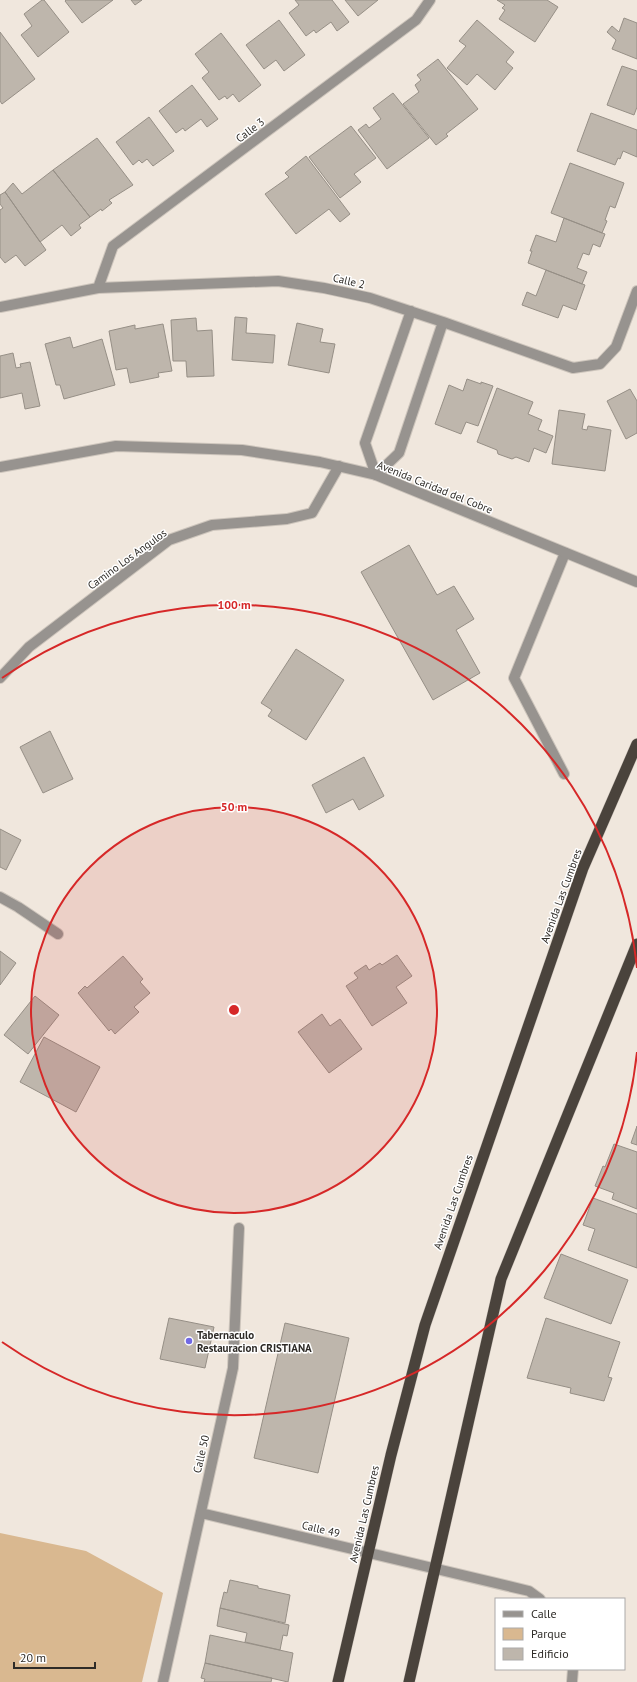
<svg xmlns="http://www.w3.org/2000/svg" width="637" height="1682" viewBox="0 0 637 1682" font-family="'PT Sans',sans-serif">
<style>
.green{fill:#d9b890}
.building{fill:#beb6ac;stroke:#968f86}
.lines{fill:none;stroke-linecap:round;stroke-linejoin:round}
.service-casing{stroke:#cdc5bc;stroke-width:12}
.minor-casing{stroke:#cdc5bc;stroke-width:12}
.tertiary-casing{stroke:#cdc5bc;stroke-width:12}
.trunk-casing{stroke:#cdc5bc;stroke-width:12}
.service{stroke:#97938f;stroke-width:10}
.minor{stroke:#97938f;stroke-width:10}
.tertiary{stroke:#97938f;stroke-width:10}
.trunk{stroke:#4a433c;stroke-width:11}
.ring{fill:none;stroke:#d62828;stroke-width:2}
.poi-dot{fill:#7169e4;stroke:#fff;stroke-width:1.5}
.labels{text-anchor:middle;stroke-width:3;stroke-linejoin:round;paint-order:stroke}
.street-label{font-size:11px;fill:#2e2b27;stroke:#fff}
.poi-label{font-size:11px;font-weight:bold;fill:#2e2b27;stroke:#fff;text-anchor:start}
.centre{fill:#d62828;stroke:#fff;stroke-width:2}
.ring-label{font-size:12px;text-anchor:middle;font-weight:bold;fill:#d62828;stroke:#fff;stroke-width:3;stroke-linejoin:round;paint-order:stroke}
</style>
<rect width="100%" height="100%" fill="#f0e7dd"/>
<path class="green" d="M 0,1533 L 86,1551 L 163,1593 L 142,1682 L 0,1682 Z"/>
<path class="building" d="M 42,0 L 44,0 L 69,32 L 38,57 L 21,35 L 32,26 L 24,14 Z
M 66,0 L 113,0 L 82,23 L 65,1 Z
M 131,0 L 142,0 L 135,5 Z
M 295,0 L 332,0 L 349,22 L 337,31 L 331,22 L 316,33 L 314,30 L 306,36 L 289,13 L 299,5 Z
M 345,0 L 378,0 L 358,16 Z
M 497,0 L 547,0 L 558,7 L 535,42 L 499,19 L 505,10 L 502,8 L 505,5 Z
M 624,18 L 637,23 L 637,59 L 612,49 L 616,40 L 607,32 L 612,26 L 619,32 Z
M 279,20 L 305,55 L 284,71 L 276,60 L 264,69 L 246,45 Z
M 477,20 L 514,52 L 506,62 L 513,68 L 495,90 L 477,74 L 467,85 L 447,68 L 466,46 L 459,41 Z
M 0,32 L 35,79 L 2,104 L 0,101 Z
M 221,33 L 261,85 L 239,102 L 233,94 L 227,99 L 225,96 L 219,100 L 202,78 L 209,72 L 195,54 Z
M 438,59 L 478,109 L 446,134 L 448,136 L 436,145 L 403,104 L 419,92 L 415,85 L 421,80 L 417,75 Z
M 622,66 L 637,71 L 637,107 L 634,115 L 607,105 Z
M 192,85 L 218,119 L 207,127 L 201,119 L 185,131 L 183,128 L 176,133 L 159,111 Z
M 393,93 L 429,138 L 387,169 L 358,130 L 366,124 L 369,128 L 381,119 L 373,108 Z
M 591,113 L 637,130 L 637,157 L 623,151 L 620,159 L 618,158 L 615,165 L 577,151 Z
M 149,117 L 174,151 L 153,166 L 147,159 L 142,163 L 139,160 L 133,165 L 116,142 Z
M 351,126 L 376,158 L 354,174 L 361,182 L 340,198 L 309,157 Z
M 97,138 L 133,185 L 109,200 L 112,203 L 102,211 L 101,209 L 90,217 L 53,170 Z
M 306,156 L 350,214 L 340,222 L 329,209 L 296,234 L 265,194 L 289,177 L 285,173 Z
M 570,163 L 624,183 L 615,208 L 610,206 L 605,220 L 607,221 L 602,233 L 551,213 Z
M 53,170 L 90,217 L 79,225 L 81,228 L 71,236 L 62,225 L 40,242 L 5,192 L 13,183 L 22,194 Z
M 5,192 L 46,250 L 25,266 L 16,255 L 5,263 L 0,257 L 0,210 L 3,208 L 0,204 L 0,195 Z
M 564,218 L 605,234 L 600,247 L 593,244 L 589,255 L 583,253 L 577,268 L 587,272 L 582,284 L 528,263 L 532,251 L 530,251 L 536,235 L 556,242 Z
M 546,270 L 585,285 L 576,310 L 563,305 L 558,318 L 522,305 L 527,292 L 536,296 Z
M 235,317 L 247,318 L 246,333 L 275,335 L 273,363 L 232,360 Z
M 196,318 L 197,331 L 212,330 L 214,376 L 187,377 L 186,361 L 173,361 L 171,320 Z
M 297,323 L 323,329 L 320,342 L 335,344 L 329,373 L 288,365 Z
M 163,324 L 172,371 L 158,373 L 159,377 L 130,383 L 127,368 L 116,370 L 109,331 L 135,325 L 135,329 Z
M 70,337 L 73,348 L 102,339 L 115,385 L 64,399 L 60,385 L 56,385 L 45,344 Z
M 13,353 L 16,368 L 21,367 L 20,364 L 30,362 L 40,406 L 25,409 L 22,393 L 0,398 L 0,356 Z
M 467,379 L 481,384 L 481,382 L 493,386 L 478,426 L 466,422 L 461,434 L 435,424 L 449,385 L 463,391 Z
M 497,388 L 533,402 L 528,414 L 542,420 L 538,430 L 553,436 L 546,453 L 534,448 L 529,462 L 516,457 L 512,459 L 498,454 L 497,450 L 477,442 Z
M 630,389 L 637,401 L 637,433 L 626,439 L 607,401 Z
M 559,410 L 585,414 L 582,429 L 587,430 L 588,426 L 611,430 L 605,471 L 552,464 Z
M 409,545 L 437,595 L 454,586 L 474,619 L 456,630 L 480,673 L 433,700 L 361,572 Z
M 296,649 L 344,680 L 306,740 L 268,716 L 272,710 L 261,703 Z
M 50,731 L 73,779 L 43,793 L 20,747 Z
M 364,757 L 384,796 L 359,810 L 353,799 L 326,813 L 312,785 Z
M 0,829 L 21,840 L 6,870 L 0,867 Z
M 0,951 L 16,963 L 0,985 Z
M 397,955 L 412,976 L 396,987 L 407,1003 L 372,1026 L 346,986 L 358,978 L 354,973 L 366,965 L 369,970 L 380,963 L 382,965 Z
M 123,956 L 143,979 L 140,982 L 150,993 L 134,1007 L 139,1012 L 115,1034 L 111,1029 L 109,1031 L 78,993 L 85,986 L 87,988 Z
M 35,996 L 59,1015 L 28,1054 L 4,1035 Z
M 322,1014 L 330,1026 L 340,1019 L 362,1049 L 329,1073 L 298,1032 Z
M 44,1037 L 100,1067 L 76,1112 L 20,1082 Z
M 637,1126 L 637,1145 L 631,1143 Z
M 614,1144 L 637,1152 L 637,1209 L 612,1199 L 614,1193 L 595,1186 L 603,1166 L 605,1167 Z
M 593,1198 L 637,1214 L 637,1268 L 588,1250 L 595,1229 L 583,1225 Z
M 561,1254 L 628,1280 L 611,1324 L 544,1298 Z
M 169,1318 L 214,1327 L 205,1368 L 160,1359 Z
M 546,1318 L 620,1342 L 608,1377 L 612,1378 L 604,1401 L 570,1393 L 571,1388 L 527,1378 Z
M 285,1323 L 349,1338 L 318,1473 L 254,1458 Z
M 230,1580 L 258,1586 L 258,1588 L 290,1595 L 285,1623 L 220,1608 L 224,1592 L 227,1593 Z
M 220,1608 L 289,1625 L 287,1636 L 283,1635 L 280,1650 L 245,1642 L 247,1633 L 217,1626 Z
M 210,1635 L 293,1653 L 288,1682 L 205,1663 Z
M 205,1663 L 272,1678 L 271,1682 L 204,1682 L 205,1679 L 201,1678 Z"/>
<g class="lines">
<g class="service-casing">
<path id="service" d="M 564,774 L 514,678 L 565,553"/>
</g>
<g class="minor-casing">
<path id="minor" d="M 98,288 L 113,246 L 416,20 L 430,0
M 0,307 L 98,288 L 278,281 L 324,288 L 370,298 L 443,322 L 573,368 L 600,364 L 616,347 L 637,291
M 411,311 L 365,443 L 376,475 L 399,453 L 443,322
M 0,678 L 29,647 L 169,540 L 212,525 L 287,519 L 312,513 L 339,466
M 0,897 L 18,907 L 58,934
M 201,1513 L 529,1591 L 540,1599
M 163,1682 L 233,1368 L 239,1228
M 572,1682 L 573,1669"/>
</g>
<g class="tertiary-casing">
<path id="tertiary" d="M 0,467 L 116,446 L 242,450 L 320,462 L 376,475 L 637,582"/>
</g>
<g class="trunk-casing">
<path id="trunk" d="M 338,1682 L 391,1455 L 425,1325 L 583,868 L 637,744
M 409,1682 L 501,1279 L 637,944"/>
</g>
<use href="#service" class="service"/>
<use href="#minor" class="minor"/>
<use href="#tertiary" class="tertiary"/>
<use href="#trunk" class="trunk"/>
</g>
<circle cx="234" cy="1010" r="203" fill="#d62828" fill-opacity=".12"/>
<g class="ring">
<circle cx="234" cy="1010" r="203"/>
<path d="M637 1052A405 405 0 0 1 2 1342M2 678A405 405 0 0 1 637 968"/>
</g>
<circle class="poi-dot" cx="189" cy="1341" r="4"/>
<g class="labels">
<g class="street-label">
<text transform="translate(250 130) rotate(-37)" y="4">Calle 3</text>
<text transform="translate(349 281) rotate(13)" y="4">Calle 2</text>
<text transform="translate(435 487) rotate(22)" y="4">Avenida Caridad del Cobre</text>
<text transform="translate(127 559) rotate(-36)" y="4">Camino Los Angulos</text>
<text transform="translate(561 896) rotate(-70)" y="4">Avenida Las Cumbres</text>
<text transform="translate(453 1202) rotate(-71)" y="4">Avenida Las Cumbres</text>
<text transform="translate(201 1454) rotate(-77)" y="4">Calle 50</text>
<text transform="translate(364 1514) rotate(-77)" y="4">Avenida Las Cumbres</text>
<text transform="translate(321 1529) rotate(13)" y="4">Calle 49</text>
</g>
<g class="poi-label">
<text x="197" y="1339">Tabernaculo<tspan x="197" dy="13">Restauracion CRISTIANA</tspan></text>
</g>
</g>
<circle cx="234" cy="1010" r="6" class="centre"/>
<g class="ring-label">
<text x="234" y="609">100 m</text>
<text x="234" y="811">50 m</text>
</g>
<rect x="495" y="1598" width="130" height="72" fill="#ffffff" stroke="#abaaa9"/>
<rect x="503" y="1611" width="20" height="6" fill="#97938f" stroke="#abaaa9"/>
<text x="531" y="1618" font-size="12" fill="#2e2b27">Calle</text>
<rect x="503" y="1628" width="20" height="12" fill="#d9b890" stroke="#abaaa9"/>
<text x="531" y="1638" font-size="12" fill="#2e2b27">Parque</text>
<rect x="503" y="1648" width="20" height="12" fill="#beb6ac" stroke="#abaaa9"/>
<text x="531" y="1658" font-size="12" fill="#2e2b27">Edificio</text>
<path d="M14 1662v6h81v-6" fill="none" stroke="#2e2b27" stroke-width="2"/>
<text x="20" y="1662" font-size="12" fill="#2e2b27" stroke="#ffffff" stroke-width="3" paint-order="stroke">20 m</text>
</svg>
